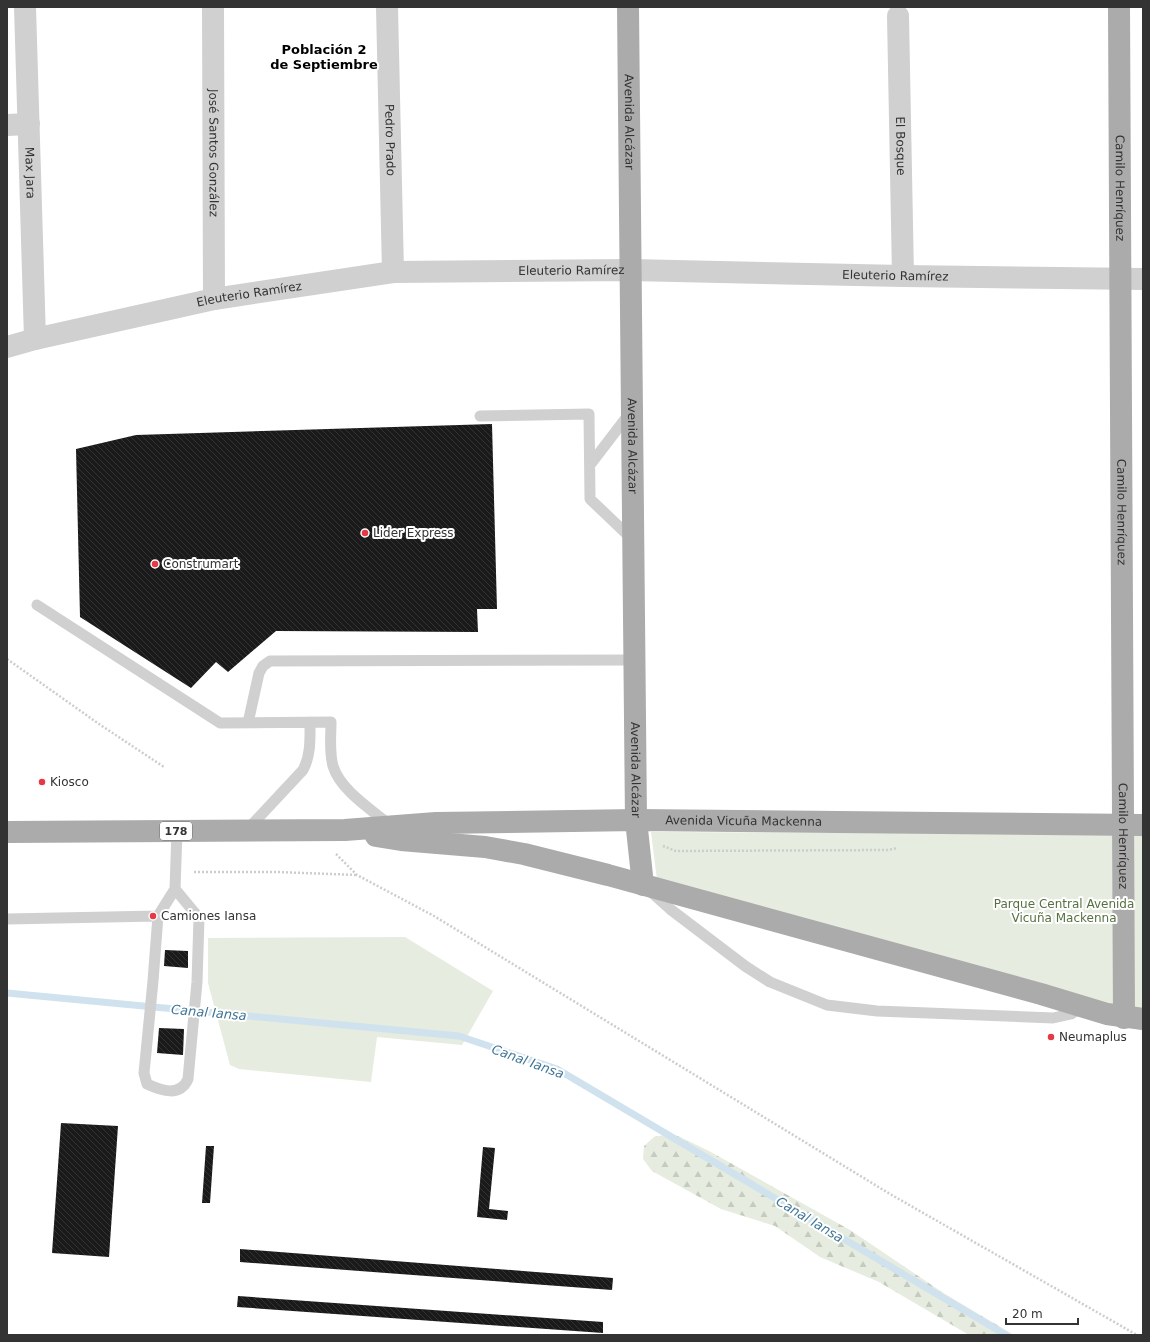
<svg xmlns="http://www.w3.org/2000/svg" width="1150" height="1342" viewBox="0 0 1150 1342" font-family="'DejaVu Sans',sans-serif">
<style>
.green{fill:#e6ecdf}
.forest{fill:url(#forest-firs)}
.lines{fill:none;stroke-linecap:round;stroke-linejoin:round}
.stream{stroke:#cfe2ee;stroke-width:7}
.building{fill:url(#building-back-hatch)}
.path{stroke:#cdcdcd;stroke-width:2.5;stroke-dasharray:2 2;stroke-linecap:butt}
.lane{stroke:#d0d0d0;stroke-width:11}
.street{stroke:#d0d0d0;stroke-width:22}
.primary{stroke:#ababab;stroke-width:22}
.poi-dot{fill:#e63946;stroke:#fff;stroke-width:1.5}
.labels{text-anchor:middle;stroke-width:4;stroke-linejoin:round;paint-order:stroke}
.shield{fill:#fff;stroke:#707070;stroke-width:1}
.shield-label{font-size:11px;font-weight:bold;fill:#333}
.street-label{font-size:12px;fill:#333;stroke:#fff}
.poi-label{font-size:12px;fill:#333;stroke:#fff;text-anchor:start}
.park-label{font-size:12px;fill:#56703f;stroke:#fff}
.neighbourhood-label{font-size:13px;font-weight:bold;fill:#000;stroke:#fff}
.water-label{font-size:13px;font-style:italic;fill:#3f7597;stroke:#fff}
</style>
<defs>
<pattern id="forest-firs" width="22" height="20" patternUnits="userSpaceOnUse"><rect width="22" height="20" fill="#e6ecdf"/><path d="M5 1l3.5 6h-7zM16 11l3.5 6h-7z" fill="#c6cbc0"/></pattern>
<pattern id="building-back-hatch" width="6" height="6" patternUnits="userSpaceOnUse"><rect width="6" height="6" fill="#1a1a1a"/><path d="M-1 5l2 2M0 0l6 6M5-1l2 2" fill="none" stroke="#333"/></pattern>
</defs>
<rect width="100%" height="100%" fill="#fff"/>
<path class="green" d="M 651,832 L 1143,834 L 1143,1010 L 1119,1007 L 657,880 Z
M 405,937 L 493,991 L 462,1045 L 377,1037 L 371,1082 L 239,1069 L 230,1065 L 208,983 L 208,938 Z"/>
<path class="forest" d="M 664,1135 L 678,1136 L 709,1151 L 850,1230 L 945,1294 L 1014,1335 L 969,1335 L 879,1282 L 820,1257 L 775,1226 L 721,1209 L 652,1171 L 643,1159 L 644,1146 L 654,1137 Z"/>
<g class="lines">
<path class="stream" d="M 7,993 L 459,1036 L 557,1069 L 1006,1335"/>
</g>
<path class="building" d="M 492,424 L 497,609 L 477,609 L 478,632 L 276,631 L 228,672 L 216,662 L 191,688 L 80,617 L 76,449 L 136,435 Z
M 165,950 L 188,951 L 188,968 L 164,966 Z
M 159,1028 L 184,1029 L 183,1055 L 157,1053 Z
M 61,1123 L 118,1126 L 109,1257 L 52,1253 Z
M 206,1146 L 214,1146 L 210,1203 L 202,1203 Z
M 483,1147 L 495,1148 L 489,1209 L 508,1211 L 507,1220 L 477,1217 Z
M 240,1249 L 613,1278 L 612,1290 L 240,1262 Z
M 238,1296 L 603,1322 L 603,1333 L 237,1307 Z"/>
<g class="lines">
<path class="path" d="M 7,659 L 99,724 L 164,767
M 663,846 L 676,851 L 888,850 L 898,848
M 336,854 L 357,875 L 434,916 L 890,1194 L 1137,1335
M 194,872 L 277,872 L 357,875"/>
<path class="lane" d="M 480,416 L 589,414 L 590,499 L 632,539
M 590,465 L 629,414
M 37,605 L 220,723 L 331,722 C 331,736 329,752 333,766 C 340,790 372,810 391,826
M 248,723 L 259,673 L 263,666 L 270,661 L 635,660
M 247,830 L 303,770 C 311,755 310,739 310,722
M 175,889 L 199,918 L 197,982 L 188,1079 C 180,1097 162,1091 147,1084 L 144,1073 L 153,981 L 158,916 L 175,889 L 177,831
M 651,892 L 670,909 L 745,966 L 770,982 L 827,1005 L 877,1011 L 1053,1018 L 1071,1014 L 1082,1007
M 7,919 L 158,916"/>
<g class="street">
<path id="s1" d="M 25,7 L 35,339"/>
<path id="s2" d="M 213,7 L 214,299"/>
<path id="s3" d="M 387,7 L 393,272"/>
<path id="s4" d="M 898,16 L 903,276"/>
<path d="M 7,125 L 29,124"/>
<path id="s5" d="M 7,347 L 35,339 L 214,299 L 393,272 L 631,270 L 903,276 L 1143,279"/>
</g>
<g class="primary">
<path id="s6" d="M 628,7 L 636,820 L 643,885"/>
<path id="s7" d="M 1119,7 L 1124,1018"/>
<path id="s8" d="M 7,832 L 345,830 L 436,823 L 636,820 L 1143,825"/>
<path d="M 376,836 L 401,840 L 485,847 L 524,854 L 608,875 L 1041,994 L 1107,1014 L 1143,1019"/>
</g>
</g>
<g class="poi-dot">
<circle cx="365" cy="533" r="4"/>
<circle cx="155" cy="564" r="4"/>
<circle cx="42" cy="782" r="4"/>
<circle cx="153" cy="916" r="4"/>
<circle cx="1051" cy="1037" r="4"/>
</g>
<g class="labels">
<rect class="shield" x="160" y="822" width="32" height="18" rx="3"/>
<g class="shield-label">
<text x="176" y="835">178</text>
</g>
<g class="street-label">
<text dy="4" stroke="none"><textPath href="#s6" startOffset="115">Avenida Alcázar</textPath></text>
<text dy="4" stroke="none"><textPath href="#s3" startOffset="133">Pedro Prado</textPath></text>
<text dy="4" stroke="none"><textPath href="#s4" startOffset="130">El Bosque</textPath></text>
<text dy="4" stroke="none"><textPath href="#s2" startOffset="146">José Santos González</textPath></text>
<text dy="4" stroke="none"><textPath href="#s1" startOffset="166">Max Jara</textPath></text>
<text dy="4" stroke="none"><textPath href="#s7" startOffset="181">Camilo Henríquez</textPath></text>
<text dy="4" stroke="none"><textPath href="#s5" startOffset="572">Eleuterio Ramírez</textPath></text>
<text dy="4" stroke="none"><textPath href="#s5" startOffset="896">Eleuterio Ramírez</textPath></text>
<text dy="4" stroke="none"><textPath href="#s5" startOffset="248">Eleuterio Ramírez</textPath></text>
<text dy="4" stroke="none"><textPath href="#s6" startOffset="439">Avenida Alcázar</textPath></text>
<text dy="4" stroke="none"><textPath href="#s7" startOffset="505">Camilo Henríquez</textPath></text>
<text dy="4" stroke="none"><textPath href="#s6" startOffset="763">Avenida Alcázar</textPath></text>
<text dy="4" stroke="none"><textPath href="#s8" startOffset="737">Avenida Vicuña Mackenna</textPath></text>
<text dy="4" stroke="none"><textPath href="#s7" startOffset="829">Camilo Henríquez</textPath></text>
</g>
<g class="poi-label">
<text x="373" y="537">Lider Express</text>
<text x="163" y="568">Construmart</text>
<text x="50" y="786">Kiosco</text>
<text x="161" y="920">Camiones Iansa</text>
<text x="1059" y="1041">Neumaplus</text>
</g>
<g class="park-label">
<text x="1064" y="908">Parque Central Avenida<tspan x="1064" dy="14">Vicuña Mackenna</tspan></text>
</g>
<g class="neighbourhood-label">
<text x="324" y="54">Población 2<tspan x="324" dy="15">de Septiembre</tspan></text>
</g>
<g class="water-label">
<text transform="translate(209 1012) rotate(5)" y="5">Canal Iansa</text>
<text transform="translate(528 1061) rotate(20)" y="5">Canal Iansa</text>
<text transform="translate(810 1219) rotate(31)" y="5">Canal Iansa</text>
</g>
</g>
<rect width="1150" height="1342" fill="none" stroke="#333333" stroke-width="16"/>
<path d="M1006 1318v6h72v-6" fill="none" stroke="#333333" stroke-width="2"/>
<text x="1012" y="1318" font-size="12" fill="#333333" stroke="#ffffff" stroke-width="3" paint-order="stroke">20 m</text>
</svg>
